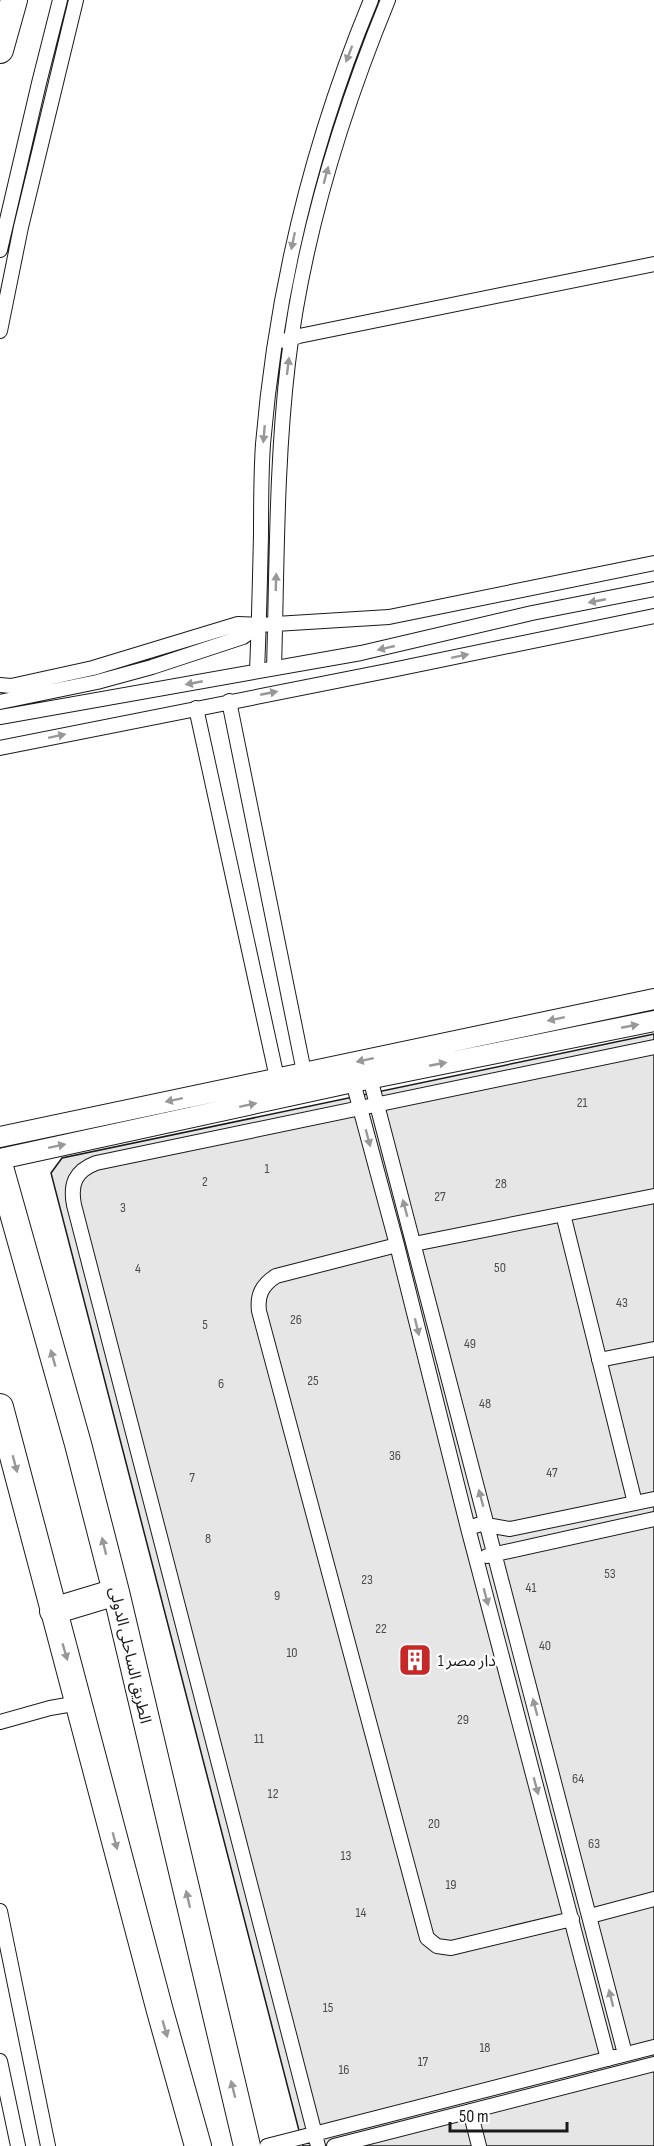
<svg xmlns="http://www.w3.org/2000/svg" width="654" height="2146" viewBox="0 0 654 2146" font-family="'Sofia Sans Condensed','Noto Sans Arabic',sans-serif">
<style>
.building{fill:#e6e6e6;stroke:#1a1a1a;stroke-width:1.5}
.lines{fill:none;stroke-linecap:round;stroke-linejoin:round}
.street-casing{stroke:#1a1a1a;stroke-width:16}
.secondary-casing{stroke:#1a1a1a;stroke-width:22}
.highway-casing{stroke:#1a1a1a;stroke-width:28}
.street{stroke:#fff;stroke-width:14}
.secondary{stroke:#fff;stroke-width:20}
.highway{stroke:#fff;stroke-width:26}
.oneway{fill:#989898}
.labels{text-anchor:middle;stroke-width:4.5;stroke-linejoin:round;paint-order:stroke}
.number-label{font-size:14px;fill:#4d4d4d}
.street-label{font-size:16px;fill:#1a1a1a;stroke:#fff}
.poi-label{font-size:16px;fill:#1a1a1a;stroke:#fff;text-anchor:start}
</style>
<rect width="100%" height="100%" fill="#fff"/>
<path class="building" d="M 654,1034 L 654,2146 L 303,2146 L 51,1173 L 62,1158 Z"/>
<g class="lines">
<g class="street-casing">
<path id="street" d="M 0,250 L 39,83 L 60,0
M 0,331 L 21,227 L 76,0
M 284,341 L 299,336 L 654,264
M 274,668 C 277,567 276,464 288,363 C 303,237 340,117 388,0
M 257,671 C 259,625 260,580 261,534 C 261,504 261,474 263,444 C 276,290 312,142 371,0
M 0,685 L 11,686 L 93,668 L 238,624 L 259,625 L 389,617 L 654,563
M 229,701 L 304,1072
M 0,702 L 97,682 L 152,667 L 243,637 L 259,625
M 196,708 L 277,1078
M 0,717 L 361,653 L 532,613 L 654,589
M 0,748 L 392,670 L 654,616
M 370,1078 L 625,2054
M 353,1082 L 397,1245 L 468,1528 L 608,2059
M 563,1214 L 635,1503
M 414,1244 L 654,1196
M 397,1245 L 276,1276 C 262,1285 257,1295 259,1311 L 427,1938 L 437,1946 L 451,1948 L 572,1919
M 599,1360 L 654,1349
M 468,1528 L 481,1524 L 510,1529 L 654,1499
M 487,1556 L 654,1519
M 0,1722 L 50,1708 L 79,1703
M 0,1911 L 48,2146
M 590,1916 L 654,1899
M 0,2061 L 18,2146
M 470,2111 L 479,2146
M 267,2146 L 654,2047
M 318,2146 L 74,1205 C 70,1184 75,1171 96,1163 L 654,1047
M 334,2146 L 654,2064"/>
</g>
<g class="secondary-casing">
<path id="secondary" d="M 0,1137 L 654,999
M 0,1159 L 353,1082 L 654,1021"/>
</g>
<g class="highway-casing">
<path id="highway" d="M 0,50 L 14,0
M 0,1167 L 78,1444 L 116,1592 L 247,2146
M 0,1407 L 160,2011 L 198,2146
M 53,1611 L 116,1592"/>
</g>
<use href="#street" class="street"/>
<use href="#secondary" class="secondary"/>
<use href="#highway" class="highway"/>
</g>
<defs><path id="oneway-solid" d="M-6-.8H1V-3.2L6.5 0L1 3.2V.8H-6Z" transform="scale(1.5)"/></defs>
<g class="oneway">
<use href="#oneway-solid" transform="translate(349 54) rotate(111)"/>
<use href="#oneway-solid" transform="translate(326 175) rotate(-75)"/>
<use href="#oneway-solid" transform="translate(293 241) rotate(102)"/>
<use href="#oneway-solid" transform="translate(288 366) rotate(-83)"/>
<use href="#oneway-solid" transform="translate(264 434) rotate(95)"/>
<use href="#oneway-solid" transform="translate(276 582) rotate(-88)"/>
<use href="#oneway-solid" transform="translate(597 601) rotate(169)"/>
<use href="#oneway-solid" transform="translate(386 648) rotate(167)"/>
<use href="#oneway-solid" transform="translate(460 656) rotate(-12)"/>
<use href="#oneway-solid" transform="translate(194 683) rotate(169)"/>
<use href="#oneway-solid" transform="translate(269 693) rotate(-11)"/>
<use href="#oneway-solid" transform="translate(57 736) rotate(-12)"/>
<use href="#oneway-solid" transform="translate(556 1019) rotate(168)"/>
<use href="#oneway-solid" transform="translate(630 1026) rotate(-11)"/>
<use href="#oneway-solid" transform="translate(365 1060) rotate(168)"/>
<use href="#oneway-solid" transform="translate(438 1064) rotate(-11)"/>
<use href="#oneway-solid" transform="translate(174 1100) rotate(168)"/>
<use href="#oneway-solid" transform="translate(248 1105) rotate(-12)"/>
<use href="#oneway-solid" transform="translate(368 1138) rotate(75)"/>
<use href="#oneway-solid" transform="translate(57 1146) rotate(-12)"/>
<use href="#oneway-solid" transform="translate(405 1208) rotate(-105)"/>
<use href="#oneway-solid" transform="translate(417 1327) rotate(76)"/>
<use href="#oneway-solid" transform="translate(53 1358) rotate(-106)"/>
<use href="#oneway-solid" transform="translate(15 1464) rotate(75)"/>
<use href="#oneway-solid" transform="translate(481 1498) rotate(-105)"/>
<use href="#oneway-solid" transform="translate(104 1546) rotate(-104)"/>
<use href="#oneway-solid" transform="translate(486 1597) rotate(75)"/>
<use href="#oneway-solid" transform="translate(65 1652) rotate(74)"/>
<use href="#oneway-solid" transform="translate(535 1707) rotate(-105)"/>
<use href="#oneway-solid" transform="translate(536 1786) rotate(75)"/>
<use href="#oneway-solid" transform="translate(115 1841) rotate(75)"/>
<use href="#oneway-solid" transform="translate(188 1899) rotate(-103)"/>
<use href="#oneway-solid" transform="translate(611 1998) rotate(-104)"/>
<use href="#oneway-solid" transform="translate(165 2029) rotate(74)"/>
<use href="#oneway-solid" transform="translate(233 2089) rotate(-104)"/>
</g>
<defs>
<g id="building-square" transform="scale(1.725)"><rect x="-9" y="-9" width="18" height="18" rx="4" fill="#c62828" stroke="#fff"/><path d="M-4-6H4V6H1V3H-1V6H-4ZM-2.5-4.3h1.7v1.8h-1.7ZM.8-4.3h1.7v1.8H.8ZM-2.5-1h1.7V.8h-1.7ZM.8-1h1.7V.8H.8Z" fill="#fff"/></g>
</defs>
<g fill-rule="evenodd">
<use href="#building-square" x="415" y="1660"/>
</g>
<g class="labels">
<g class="number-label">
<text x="582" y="1107">21</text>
<text x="267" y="1173">1</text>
<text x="205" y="1186">2</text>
<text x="501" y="1188">28</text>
<text x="440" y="1201">27</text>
<text x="123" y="1212">3</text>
<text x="500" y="1272">50</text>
<text x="138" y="1273">4</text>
<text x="622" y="1307">43</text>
<text x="296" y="1324">26</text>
<text x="205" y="1329">5</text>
<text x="470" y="1348">49</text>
<text x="313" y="1385">25</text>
<text x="221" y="1388">6</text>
<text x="485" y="1408">48</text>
<text x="395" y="1460">36</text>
<text x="552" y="1477">47</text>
<text x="192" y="1482">7</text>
<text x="208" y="1543">8</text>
<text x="610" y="1578">53</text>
<text x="367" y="1584">23</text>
<text x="531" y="1592">41</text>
<text x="277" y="1600">9</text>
<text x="381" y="1633">22</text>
<text x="545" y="1650">40</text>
<text x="292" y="1657">10</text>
<text x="463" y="1724">29</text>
<text x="259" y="1743">11</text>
<text x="578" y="1783">64</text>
<text x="273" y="1798">12</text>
<text x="434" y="1828">20</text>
<text x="594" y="1848">63</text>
<text x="346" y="1860">13</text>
<text x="451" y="1889">19</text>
<text x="361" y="1917">14</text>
<text x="328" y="2012">15</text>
<text x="485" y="2052">18</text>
<text x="423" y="2066">17</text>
<text x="344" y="2074">16</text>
</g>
<g class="street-label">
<text transform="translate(131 1655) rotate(77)" y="6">الطريق الساحلى الدولى</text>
</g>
<g class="poi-label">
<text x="438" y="1666">دار مصر 1</text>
</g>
</g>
<path d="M450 2122v9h117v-9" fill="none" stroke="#1a1a1a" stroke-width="3"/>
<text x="459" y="2122" font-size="18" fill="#1a1a1a" stroke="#ffffff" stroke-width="4.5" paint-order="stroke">50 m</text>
</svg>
